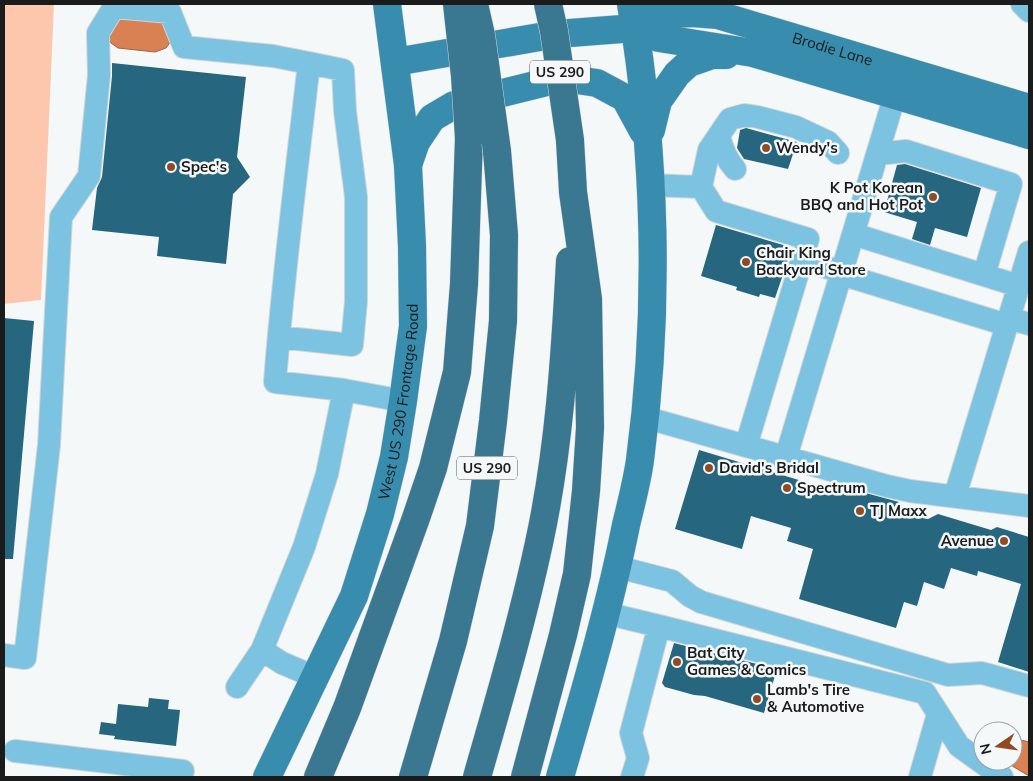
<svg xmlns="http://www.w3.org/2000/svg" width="1033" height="781" viewBox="0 0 1033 781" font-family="Mulish,sans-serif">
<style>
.green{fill:#fcc7ad}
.water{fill:#d98153;stroke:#a06242}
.building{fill:#27667f}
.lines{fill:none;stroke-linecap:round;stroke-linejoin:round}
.minor-casing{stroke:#d1d5d5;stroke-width:24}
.major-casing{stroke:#d1d5d5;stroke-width:29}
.highway-casing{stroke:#d1d5d5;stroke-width:29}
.minor{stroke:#7cc2e1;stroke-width:22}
.major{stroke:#388dae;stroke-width:28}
.highway{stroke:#3a7790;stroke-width:28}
.highway-bridge-casing{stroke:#d1d5d5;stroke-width:29;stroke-linecap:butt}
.highway-bridge{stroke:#3a7790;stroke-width:28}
.poi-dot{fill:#914b23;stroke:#f4f8f9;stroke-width:2}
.labels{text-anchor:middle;stroke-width:5;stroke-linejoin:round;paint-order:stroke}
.shield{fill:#f4f8f9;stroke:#5b5d5e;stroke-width:1}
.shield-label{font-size:14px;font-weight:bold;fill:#1a1b1b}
.street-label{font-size:15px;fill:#1a1b1b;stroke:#f4f8f9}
.poi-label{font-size:15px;font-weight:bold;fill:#1a1b1b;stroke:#f4f8f9;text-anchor:start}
</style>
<rect width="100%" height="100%" fill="#f4f8f9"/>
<path class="green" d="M 4,4 L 54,4 L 41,300 L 4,304 Z"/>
<path class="water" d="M 116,16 L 163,20 L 172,40 L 166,48 L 155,52 L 118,48 L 111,43 L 108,38 Z
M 1013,738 L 1029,742 L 1029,776 L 1004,761 L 1013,761 Z"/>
<path class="building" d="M 112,63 L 246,77 L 237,157 L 250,177 L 233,194 L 226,264 L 157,256 L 159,237 L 92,230 L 97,188 L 102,177 L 112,76 Z
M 746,128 L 797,142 L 788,169 L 744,159 L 737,148 L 740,130 Z
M 905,164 L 981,188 L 967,237 L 935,228 L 930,245 L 912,239 L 917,222 L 884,212 L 897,165 Z
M 716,225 L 790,247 L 787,263 L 775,298 L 760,294 L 759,297 L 736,290 L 737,287 L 701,276 Z
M 4,318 L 34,321 L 13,559 L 4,559 Z
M 699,450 L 849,495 L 851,489 L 899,502 L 897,509 L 928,519 L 938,514 L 991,530 L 997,527 L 1029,537 L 1029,672 L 998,662 L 1021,584 L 978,571 L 977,576 L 951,568 L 944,589 L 924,582 L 917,606 L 904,602 L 896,628 L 799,599 L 813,549 L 787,541 L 791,528 L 751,516 L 742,549 L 675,529 Z
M 674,643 L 777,669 L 764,713 L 705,696 L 694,695 L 665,687 L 662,683 Z
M 149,698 L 169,700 L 168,709 L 180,710 L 176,746 L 114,739 L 115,736 L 99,734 L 101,722 L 116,724 L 118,704 L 148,707 Z"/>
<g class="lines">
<g class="minor-casing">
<path id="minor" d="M 1022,4 L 1029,11
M 719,135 C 722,149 726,159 735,169
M 878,154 L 906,151 L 1011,184 L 984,275
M 649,185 L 701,187 L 716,211 L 808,239 L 746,446
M 701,187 L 709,150 L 730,119 L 745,115 L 758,117 L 796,127 L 828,142 L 838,153
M 853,234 L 1019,286
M 802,260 L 842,272
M 841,274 L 1007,325
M 1009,318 L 1029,324
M 279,337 L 352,345 L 356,301 L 356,197 L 345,111 L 343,70 L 309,63 C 297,169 283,275 275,382 L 344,390 L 403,401
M 644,417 L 887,486 L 910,491 L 1029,506
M 786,457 L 895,95
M 955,496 L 1029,252
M 618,567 L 672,581 L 690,596 L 701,602 L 948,675 L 982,673 L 1029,686
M 605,613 L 659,626 L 631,733 L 638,758 L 632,777
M 659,626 L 925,693 L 959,746 L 1002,777
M 262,650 L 304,547 L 327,474 L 344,390
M 4,655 L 25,658 L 49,445 L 61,217 L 89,176 L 99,75 L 98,33 L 114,7 L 170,12 L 184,47 L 273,56 L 309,63
M 237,687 L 262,650 L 282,663 L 315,677
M 15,751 L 183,771
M 920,777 L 938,714"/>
</g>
<g class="major-casing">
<g id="major">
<path d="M 635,28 L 659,38 L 753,53 L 1029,135"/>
<path id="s1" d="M 395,62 L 557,34 L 635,28 L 656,15 L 692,13 L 718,15 L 1029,108"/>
<path d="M 651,130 L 658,101 L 677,74 L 689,63 L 712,55 L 726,55"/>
<path d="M 408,165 L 416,142 L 432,118 L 454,105 L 563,78 L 597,83 L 625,98 L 643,131"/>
<path id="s2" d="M 267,777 L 354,596 L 380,514 L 394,457 L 403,401 L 413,326 L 412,246 L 408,165 L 387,4"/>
<path d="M 560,777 C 584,694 609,610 626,525 C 631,504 637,482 640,460 C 660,310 656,152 631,4"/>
</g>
</g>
<g class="highway-casing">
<path id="highway" d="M 318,777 L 347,708 L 416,518 L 433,468 L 457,372 L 464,284 L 469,138
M 413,777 L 453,641 L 480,526 L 493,421 L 503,321 L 504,235 L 497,151
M 477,777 C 499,700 522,622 539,543 C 559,451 565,356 570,261
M 525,777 L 563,635 L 577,574 L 586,491 L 590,428 L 588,299 L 573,192 L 570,140"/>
</g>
<use href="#minor" class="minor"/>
<use href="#major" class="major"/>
<use href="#highway" class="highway"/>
<g class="highway-bridge-casing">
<path id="highway-bridge" d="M 457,4 L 465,76 L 469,138
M 474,4 L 481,35 L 497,151
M 548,4 L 554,31 L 570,140"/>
</g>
<use href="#highway-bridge" class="highway-bridge"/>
</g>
<g class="poi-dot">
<circle cx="766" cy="148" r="5"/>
<circle cx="171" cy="167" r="5"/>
<circle cx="933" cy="197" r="5"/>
<circle cx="746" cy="262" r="5"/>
<circle cx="709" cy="468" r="5"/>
<circle cx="787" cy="488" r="5"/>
<circle cx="860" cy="511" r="5"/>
<circle cx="1004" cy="541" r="5"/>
<circle cx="677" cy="662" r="5"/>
<circle cx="757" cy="699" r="5"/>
</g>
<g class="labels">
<g class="shield">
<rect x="530" y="60.5" width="60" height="23" rx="4"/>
<rect x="457" y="456.5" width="60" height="23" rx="4"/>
</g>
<g class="shield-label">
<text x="560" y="77">US 290</text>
<text x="487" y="473">US 290</text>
</g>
<g class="street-label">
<text dy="5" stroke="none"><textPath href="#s1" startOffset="449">Brodie Lane</textPath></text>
<text dy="5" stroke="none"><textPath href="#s2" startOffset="401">West US 290 Frontage Road</textPath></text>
</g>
<g class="poi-label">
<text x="776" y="153">Wendy's</text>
<text x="181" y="172">Spec's</text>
<text x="923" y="193" text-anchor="end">K Pot Korean<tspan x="923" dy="17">BBQ and Hot Pot</tspan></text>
<text x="756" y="258">Chair King<tspan x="756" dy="17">Backyard Store</tspan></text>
<text x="719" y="473">David's Bridal</text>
<text x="797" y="493">Spectrum</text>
<text x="870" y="516">TJ Maxx</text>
<text x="994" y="546" text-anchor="end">Avenue</text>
<text x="687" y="658">Bat City<tspan x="687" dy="17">Games &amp; Comics</tspan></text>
<text x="767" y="695">Lamb's Tire<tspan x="767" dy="17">&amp; Automotive</tspan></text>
</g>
</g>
<rect width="1033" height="781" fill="none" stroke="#1a1b1b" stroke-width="10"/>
<g transform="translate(998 746) rotate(257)"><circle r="24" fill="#f4f8f9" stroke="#9da0a0"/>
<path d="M0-4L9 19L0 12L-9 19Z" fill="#914b23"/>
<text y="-8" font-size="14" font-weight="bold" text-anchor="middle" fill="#1a1b1b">N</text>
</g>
</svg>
